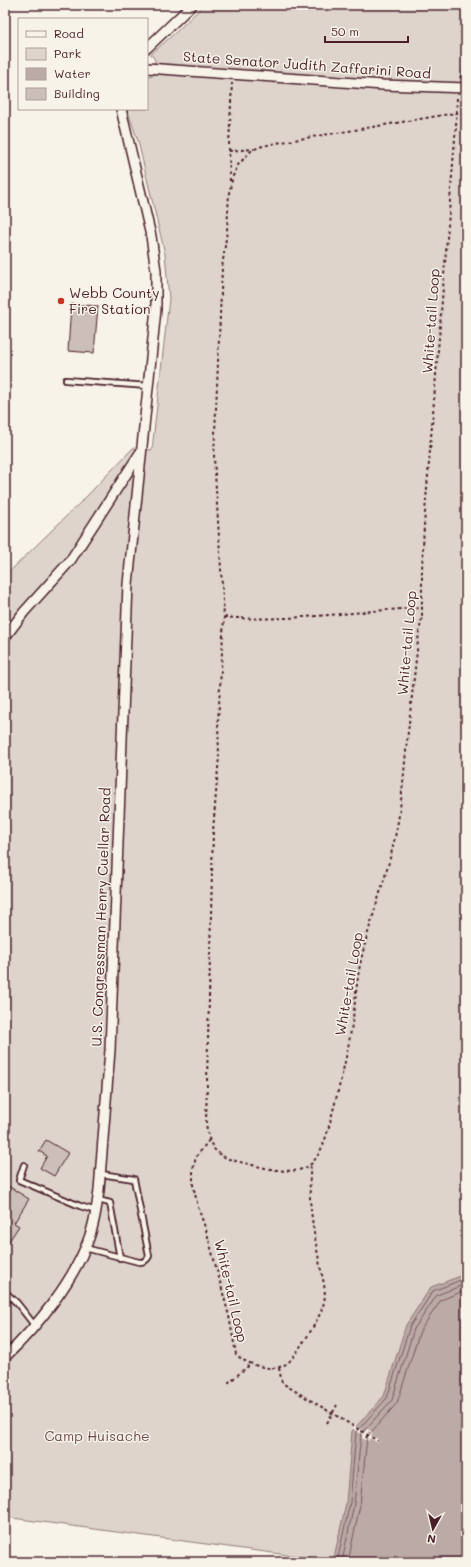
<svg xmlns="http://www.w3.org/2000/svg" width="471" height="1567" viewBox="0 0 471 1567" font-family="Mali,sans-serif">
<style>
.green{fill:#ded4cc;stroke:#947a7c}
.water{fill:#bcaaa7;stroke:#8e7275}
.pier{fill:#f7f3e8}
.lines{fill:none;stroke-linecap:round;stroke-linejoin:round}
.shore{stroke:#78575d;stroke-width:1}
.building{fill:#ccbfb9;stroke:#4a1f2b}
.service-casing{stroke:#4a1f2b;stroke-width:8}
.minor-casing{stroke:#4a1f2b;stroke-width:12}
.path{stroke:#4a1f2b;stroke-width:2;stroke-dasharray:3 3;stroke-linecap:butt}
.service{stroke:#f7f3e8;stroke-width:4.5}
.minor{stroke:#f7f3e8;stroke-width:9}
.poi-dot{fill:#c8321e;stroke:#f7f3e8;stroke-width:1.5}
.labels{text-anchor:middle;stroke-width:3;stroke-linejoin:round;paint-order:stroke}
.street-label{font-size:14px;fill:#4a1f2b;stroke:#f7f3e8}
.poi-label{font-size:14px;fill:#4a1f2b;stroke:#f7f3e8;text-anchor:start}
.park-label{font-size:14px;fill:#6f4c53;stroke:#f7f3e8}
</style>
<rect width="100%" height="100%" fill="#f7f3e8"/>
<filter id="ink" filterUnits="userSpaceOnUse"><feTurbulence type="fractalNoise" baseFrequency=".025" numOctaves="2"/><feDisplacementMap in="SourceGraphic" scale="8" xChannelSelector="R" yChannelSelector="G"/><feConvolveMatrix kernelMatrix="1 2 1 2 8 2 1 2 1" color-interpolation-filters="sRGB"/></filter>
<g filter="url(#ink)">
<path class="green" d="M 204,5 L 466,5 L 466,1562 L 340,1562 L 5,1517 L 5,576 L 84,499 L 133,448 L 152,450 L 169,299 L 165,254 L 138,141 L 127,109 L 147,109 L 147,76 L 154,75 L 155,60 L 151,54 L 175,33 Z"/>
<path class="water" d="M 466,1274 L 466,1558 L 464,1562 L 333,1562 L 346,1503 L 352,1431 L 384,1396 L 406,1325 L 431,1287 Z"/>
<path class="pier" d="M 354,1425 L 365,1432 L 367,1429 L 373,1432 L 371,1435 L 379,1440 L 378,1443 L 370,1438 L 368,1441 L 362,1438 L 363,1435 L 352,1428 Z"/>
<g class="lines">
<path class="shore" d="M 337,1562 L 350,1503 L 356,1432 L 387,1398 L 410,1326 L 433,1291 L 466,1278
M 342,1562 L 354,1504 L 361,1434 L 392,1400 L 414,1329 L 437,1295 L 466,1284
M 348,1562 L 360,1505 L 367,1437 L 397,1403 L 420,1331 L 441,1300 L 466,1290"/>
</g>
<path class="building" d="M 71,304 L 98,306 L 94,353 L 68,351 Z
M 46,1140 L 68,1153 L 54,1176 L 40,1168 L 47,1156 L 39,1151 Z
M 5,1184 L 29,1199 L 14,1223 L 19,1226 L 5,1247 Z"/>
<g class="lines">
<g class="service-casing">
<path id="service" d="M 66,380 L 148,386
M 24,1165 L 19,1180 L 80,1206 L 96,1211
M 98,1200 L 110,1203 L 120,1258
M 85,1248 L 139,1262 C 144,1262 147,1261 149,1256 L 134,1179 L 101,1174
M 5,1292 L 17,1303 L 35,1326"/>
</g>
<g class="minor-casing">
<path id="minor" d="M 147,48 L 192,5
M 147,68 L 383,85 L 466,88
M 5,637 L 24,612 L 70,561 L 140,453
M 5,1357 C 37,1327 75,1279 89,1238 C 95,1222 97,1206 99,1190 L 110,1050 L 128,584 L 156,309 L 156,271 L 151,236 L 121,109"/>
</g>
<path class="path" d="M 464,5 L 466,22
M 460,78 L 466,66
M 457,98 L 456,126 L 424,525 L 422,570 L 422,617 L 419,632 C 415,669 411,705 407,741 C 404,771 402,802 396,832 C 387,879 368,923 359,970 C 356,988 355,1006 352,1024 C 348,1052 341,1079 334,1107 C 329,1125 325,1149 312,1163 C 297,1179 258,1166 240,1162 C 215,1157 209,1147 206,1123 L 213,831 L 219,756 L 218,722 L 224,617 L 214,457 L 222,268 L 227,231 L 229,193 L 233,176 L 238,165 L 251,151 L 259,147 L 276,143 L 456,113 L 466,112
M 229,151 L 254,149
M 230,181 L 229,145 L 232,83
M 224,617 C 290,623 357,610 423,608
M 209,1140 L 196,1157 L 193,1169 L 193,1185 L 198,1207 L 207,1233 L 229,1316 L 236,1354 C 244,1363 261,1368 272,1368 C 287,1368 293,1358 300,1347 C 308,1336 321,1316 324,1302 C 327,1288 321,1274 319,1260 C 313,1229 307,1196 311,1164
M 279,1368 L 282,1383 L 378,1441
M 228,1383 L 252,1363
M 327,1423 L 337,1405
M 366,1438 L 369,1432"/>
<use href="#service" class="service"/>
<use href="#minor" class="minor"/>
</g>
</g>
<circle class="poi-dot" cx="61" cy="301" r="4"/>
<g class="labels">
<g class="street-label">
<text transform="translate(307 65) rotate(4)" y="5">State Senator Judith Zaffarini Road</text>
<text transform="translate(431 321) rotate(-86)" y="5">White-tail Loop</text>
<text transform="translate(407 643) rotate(-85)" y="5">White-tail Loop</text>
<text transform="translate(101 917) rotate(-88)" y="5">U.S. Congressman Henry Cuellar Road</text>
<text transform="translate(349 984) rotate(-80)" y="5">White-tail Loop</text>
<text transform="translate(231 1291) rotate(77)" y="5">White-tail Loop</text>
</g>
<g class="poi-label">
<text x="69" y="298">Webb County<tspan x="69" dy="16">Fire Station</tspan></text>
</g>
<g class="park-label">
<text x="97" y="1441">Camp Huisache</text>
</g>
</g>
<rect width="471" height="1567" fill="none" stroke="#f7f3e8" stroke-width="20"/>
<rect x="10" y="10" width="451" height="1547" fill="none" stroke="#4a1f2b" stroke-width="1.5" filter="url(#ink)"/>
<rect x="18" y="18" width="130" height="92" fill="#f7f3e8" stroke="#b29e9c"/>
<rect x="26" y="31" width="20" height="6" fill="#f7f3e8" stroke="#b29e9c"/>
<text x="54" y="38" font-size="12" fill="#4a1f2b">Road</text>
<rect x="26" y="48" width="20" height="12" fill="#ded4cc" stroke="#b29e9c"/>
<text x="54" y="58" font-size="12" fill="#4a1f2b">Park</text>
<rect x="26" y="68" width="20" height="12" fill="#bcaaa7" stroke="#b29e9c"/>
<text x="54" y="78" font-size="12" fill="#4a1f2b">Water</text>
<rect x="26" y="88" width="20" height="12" fill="#ccbfb9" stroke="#b29e9c"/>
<text x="54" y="98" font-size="12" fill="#4a1f2b">Building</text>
<g transform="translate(433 1529) rotate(188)" stroke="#f7f3e8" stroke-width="3" paint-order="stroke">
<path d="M0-3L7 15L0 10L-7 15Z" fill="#4a1f2b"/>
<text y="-6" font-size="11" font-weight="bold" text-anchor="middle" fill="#4a1f2b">N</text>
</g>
<path d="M325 36v6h83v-6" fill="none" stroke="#4a1f2b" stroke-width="2"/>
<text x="331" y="36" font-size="12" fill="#4a1f2b" stroke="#f7f3e8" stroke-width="3" paint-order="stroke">50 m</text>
</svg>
